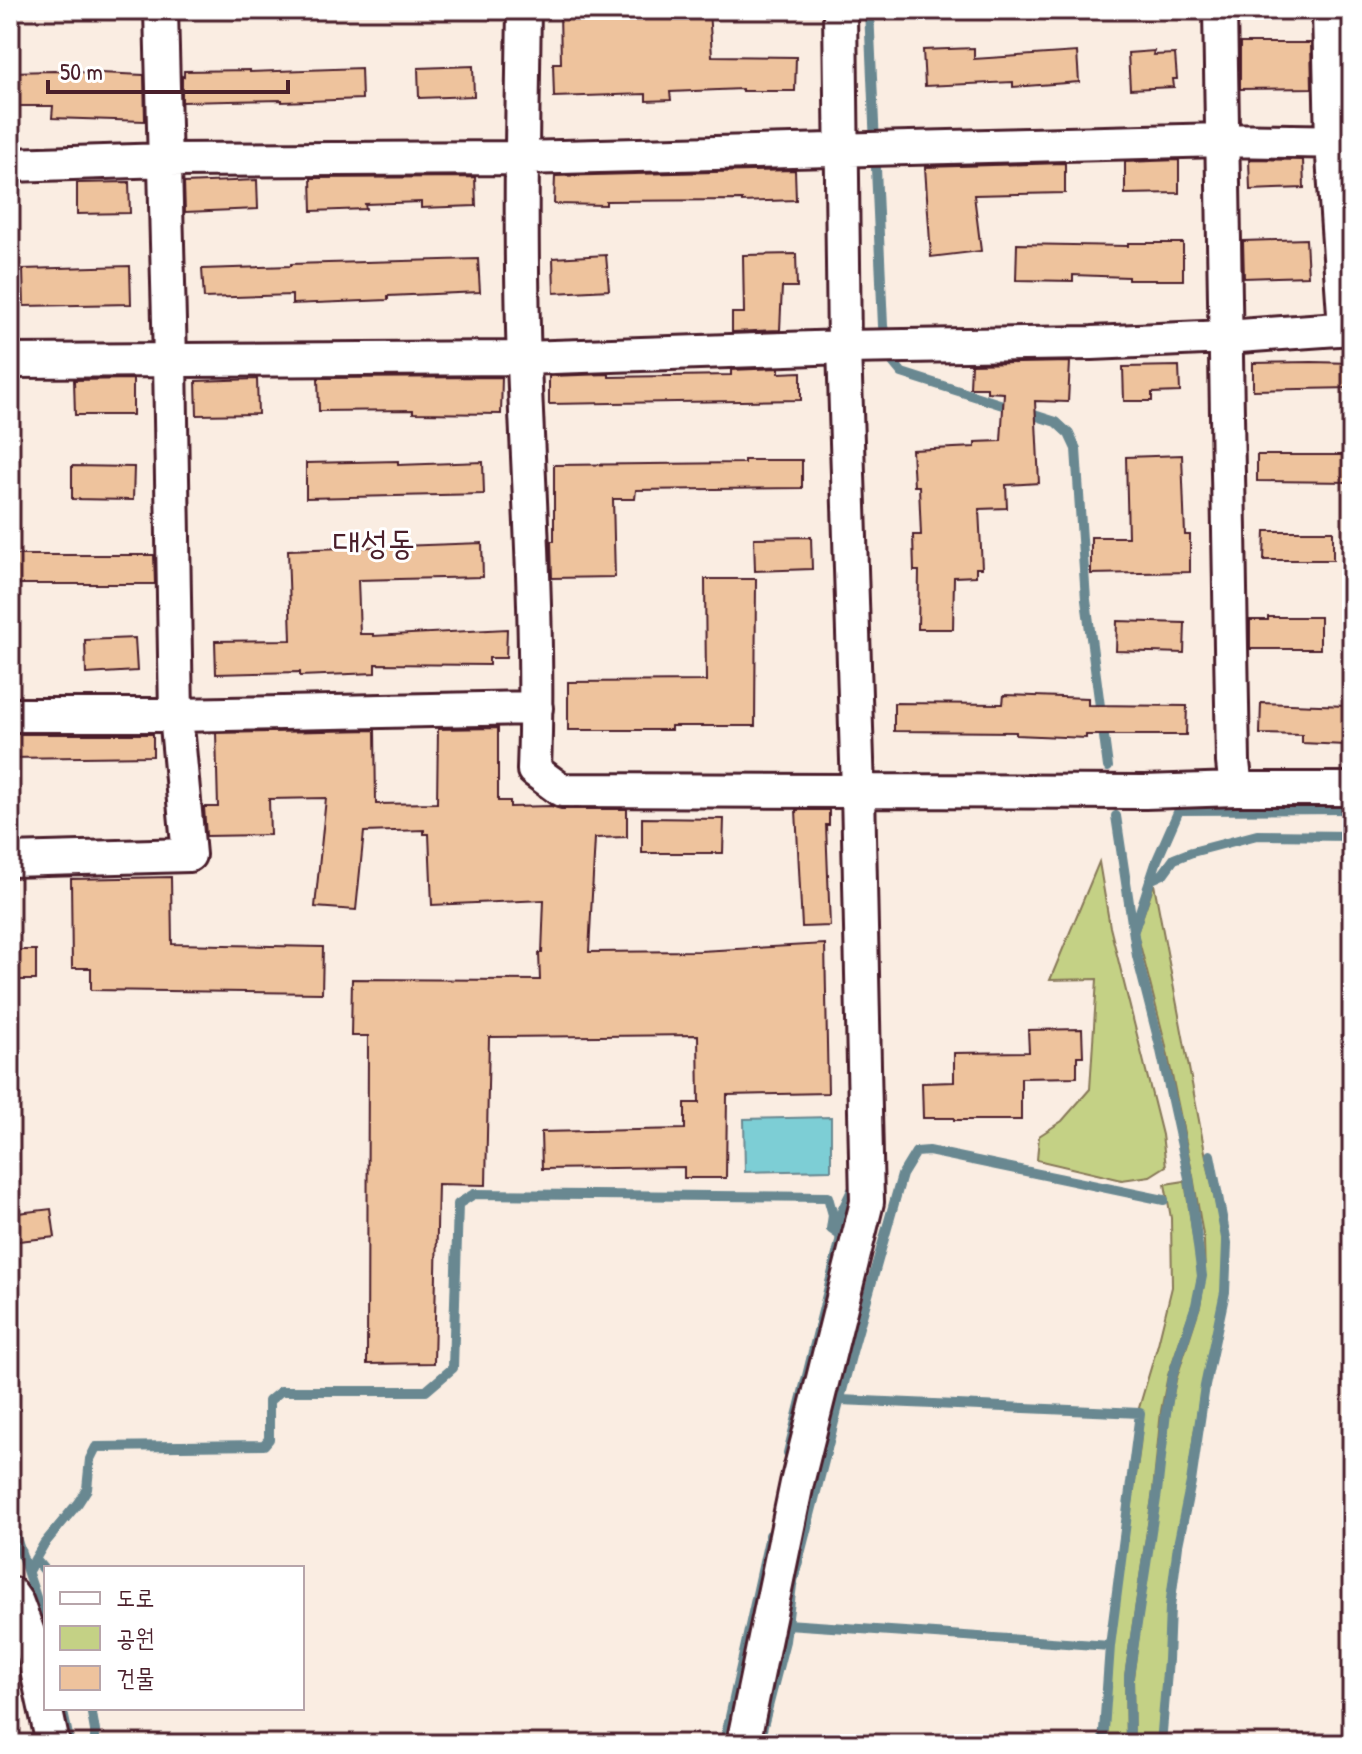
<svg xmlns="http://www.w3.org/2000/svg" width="1362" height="1754" viewBox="0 0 1362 1754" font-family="'Patrick Hand','Poor Story',sans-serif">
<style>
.green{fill:#c4d185;stroke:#877858;stroke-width:2}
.water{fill:#7dced5;stroke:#698891;stroke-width:2}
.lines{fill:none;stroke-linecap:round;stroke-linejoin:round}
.stream{stroke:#698891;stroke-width:10}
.building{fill:#eec39d;stroke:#4a1f2b;stroke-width:2}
.street-casing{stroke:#4a1f2b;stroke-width:38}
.street{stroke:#fff;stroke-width:32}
.labels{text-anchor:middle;stroke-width:6;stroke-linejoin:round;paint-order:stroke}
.quarter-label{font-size:34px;fill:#4a1f2b;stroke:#fff}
</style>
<rect width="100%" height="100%" fill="#faede2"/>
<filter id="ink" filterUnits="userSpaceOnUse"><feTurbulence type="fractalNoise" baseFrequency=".0125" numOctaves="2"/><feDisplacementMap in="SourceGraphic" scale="16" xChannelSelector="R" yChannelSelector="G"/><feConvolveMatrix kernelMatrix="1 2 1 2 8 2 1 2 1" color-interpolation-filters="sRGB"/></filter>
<g filter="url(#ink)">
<path class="green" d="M 1099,862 L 1110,927 L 1162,1135 L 1166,1166 L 1150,1176 L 1122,1180 L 1037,1160 L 1039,1136 L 1062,1121 L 1090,1089 L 1097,979 L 1050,980 Z
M 1154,884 L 1205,1152 L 1224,1243 L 1222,1291 L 1202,1384 L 1201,1403 L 1194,1433 L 1188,1481 L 1175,1545 L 1167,1606 L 1165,1660 L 1158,1744 L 1134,1744 L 1133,1678 L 1169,1415 L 1176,1380 L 1200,1306 L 1205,1276 L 1204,1241 L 1193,1176 L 1165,1042 L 1137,933 Z
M 1185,1181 L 1199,1276 L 1193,1303 L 1168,1375 L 1161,1411 L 1153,1491 L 1125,1676 L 1126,1744 L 1106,1744 L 1112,1646 L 1140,1447 L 1143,1412 L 1139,1408 L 1158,1344 L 1172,1287 L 1171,1218 L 1165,1184 Z"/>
<path class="water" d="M 831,1117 L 831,1170 L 745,1172 L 744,1119 Z"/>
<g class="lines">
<path class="stream" d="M 869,10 L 883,326 L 892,361 L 902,373 L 1056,422 L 1069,434 L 1076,449 L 1086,600 L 1108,767
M 1116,816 L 1137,956 L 1160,1046 L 1189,1178 L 1202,1276 L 1196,1305 L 1172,1377 L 1166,1413 L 1157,1492 L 1129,1676 L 1130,1744
M 1150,880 L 1163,874 L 1174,859 L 1192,852 L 1257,835 L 1352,836
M 1134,930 L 1157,860 L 1179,810 L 1352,809
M 840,1400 L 1140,1413 L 1110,1646 L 1103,1744
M 788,1453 L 840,1242 L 842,1211 L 853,1188
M 10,1520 L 41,1612 L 46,1635
M 35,1559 L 46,1572
M 28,1571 L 44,1544 L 78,1503 L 87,1489 L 90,1459 L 96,1447 L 264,1445 L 269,1439 L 269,1401 L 281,1391 L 426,1391 L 453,1368 L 458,1204 L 474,1194 L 828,1197 L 833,1215 L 831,1229 L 841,1236
M 787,1624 L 1110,1646
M 62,1708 L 70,1744
M 91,1708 L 95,1731 L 95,1744
M 762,1730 L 785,1641 L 792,1585 L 852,1352 L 902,1175 L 916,1152 L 929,1151 L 1164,1200
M 724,1744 L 770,1535
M 1161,1744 L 1168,1660 L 1170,1607 L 1178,1545 L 1191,1482 L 1205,1386 L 1225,1292 L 1227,1243 L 1210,1155"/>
</g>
<path class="building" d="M 560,10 L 709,10 L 712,56 L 796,57 L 795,91 L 742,91 L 742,89 L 670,92 L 671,100 L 646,101 L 646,94 L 554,97 L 553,63 L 561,63 Z
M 1240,43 L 1311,43 L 1312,88 L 1240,89 Z
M 974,48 L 974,59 L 1077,52 L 1079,82 L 1013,87 L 1013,82 L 925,86 L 923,50 Z
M 1154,51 L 1153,55 L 1175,54 L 1177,79 L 1173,79 L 1174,87 L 1130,89 L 1128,53 Z
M 473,66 L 474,96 L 419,98 L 418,68 Z
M 361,68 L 362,99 L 282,102 L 282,100 L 182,102 L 182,76 L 184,77 L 184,71 L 250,70 L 250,72 Z
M 54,71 L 144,75 L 145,121 L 52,118 L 53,106 L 10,106 L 10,72 Z
M 1249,159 L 1303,160 L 1304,188 L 1250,190 Z
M 1179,160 L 1179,193 L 1125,194 L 1125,162 Z
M 1065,163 L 1065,193 L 974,195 L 981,251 L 931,257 L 925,167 Z
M 795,170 L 796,200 L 742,202 L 742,200 L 606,201 L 606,205 L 554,204 L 555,176 Z
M 475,177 L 476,206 L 421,208 L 421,202 L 365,204 L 366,209 L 312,211 L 311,178 Z
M 257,180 L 258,209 L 185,212 L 184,183 Z
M 129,182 L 130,213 L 77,214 L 77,183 Z
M 1306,239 L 1308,276 L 1244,278 L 1243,241 Z
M 1128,243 L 1183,243 L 1183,280 L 1128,280 L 1128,277 L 1073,275 L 1073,281 L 1016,280 L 1017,244 L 1128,246 Z
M 796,254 L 797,287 L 782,287 L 780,330 L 732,332 L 732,313 L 744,313 L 743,255 Z
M 606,255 L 609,290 L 554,293 L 553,258 Z
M 478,259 L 480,292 L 388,296 L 388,300 L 292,304 L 292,295 L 204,298 L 202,269 L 291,266 L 291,264 Z
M 130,266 L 131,304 L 24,306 L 23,269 Z
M 1070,362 L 1068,402 L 1035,401 L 1039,483 L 1006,485 L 1007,508 L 979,509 L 982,568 L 976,568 L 976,576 L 954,577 L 953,629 L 918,629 L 919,571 L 914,571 L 913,535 L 921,535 L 919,486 L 914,486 L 912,450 L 975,447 L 975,442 L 1001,441 L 1004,393 L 987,392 L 987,388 L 970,388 L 971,364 Z
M 1312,362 L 1352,363 L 1352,388 L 1253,390 L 1253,363 Z
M 1179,366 L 1180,392 L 1152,393 L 1152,401 L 1124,401 L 1123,367 Z
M 779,368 L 779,373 L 801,372 L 801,400 L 549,404 L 549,376 L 609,374 L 609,377 L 731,375 L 731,370 Z
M 502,377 L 501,414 L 413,413 L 413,410 L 319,411 L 318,378 Z
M 133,379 L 133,415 L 75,415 L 74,380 Z
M 257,379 L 258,414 L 197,415 L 196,381 Z
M 1182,455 L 1185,535 L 1190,535 L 1190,572 L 1091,574 L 1091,537 L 1128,537 L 1126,457 Z
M 1257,455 L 1352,455 L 1352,482 L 1257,481 Z
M 744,460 L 802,460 L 802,488 L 636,490 L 635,499 L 613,499 L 615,577 L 552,578 L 551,541 L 554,541 L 554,465 L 744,463 Z
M 398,461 L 398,465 L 483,462 L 484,494 L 306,498 L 306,463 Z
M 72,466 L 134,467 L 133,500 L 72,499 Z
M 1265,531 L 1333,531 L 1333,560 L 1264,560 Z
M 811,537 L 812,569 L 755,571 L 754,538 Z
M 482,543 L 483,577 L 358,580 L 360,634 L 373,634 L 373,636 L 507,629 L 506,658 L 489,658 L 489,665 L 375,664 L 375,673 L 300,676 L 300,672 L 216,674 L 215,641 L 291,640 L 288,550 Z
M 10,555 L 154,555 L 155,584 L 10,584 Z
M 705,579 L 756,579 L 755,726 L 671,726 L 671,730 L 568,730 L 568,682 L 706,681 Z
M 1268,617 L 1320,617 L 1320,649 L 1250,649 L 1250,620 L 1268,620 Z
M 1117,621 L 1185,623 L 1184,653 L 1116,651 Z
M 135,638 L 137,671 L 86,674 L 85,640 Z
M 1004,695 L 1088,698 L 1088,705 L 1187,706 L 1186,735 L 1086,735 L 1086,738 L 1016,735 L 1016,732 L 894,731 L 894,703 L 1003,704 Z
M 1261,703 L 1347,706 L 1345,745 L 1302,743 L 1302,735 L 1260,734 Z
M 498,728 L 498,801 L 510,801 L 510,807 L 551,806 L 561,809 L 627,809 L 627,837 L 595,838 L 589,952 L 700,951 L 825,944 L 828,1093 L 727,1095 L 726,1178 L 684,1178 L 684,1167 L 542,1169 L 541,1132 L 685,1129 L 685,1103 L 699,1103 L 698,1035 L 489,1037 L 486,1185 L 438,1184 L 434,1363 L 367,1364 L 368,1036 L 351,1036 L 352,979 L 540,980 L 539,953 L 542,953 L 544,900 L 432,905 L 429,834 L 424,834 L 424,830 L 364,832 L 356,910 L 315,907 L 326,798 L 269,799 L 270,835 L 206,836 L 204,807 L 218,807 L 216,733 L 375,730 L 376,804 L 437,803 L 438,729 Z
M 10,734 L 153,734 L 153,756 L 10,758 Z
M 796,810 L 829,810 L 829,825 L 826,825 L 830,926 L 802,927 Z
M 642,818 L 724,819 L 723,853 L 642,853 Z
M 171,877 L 172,944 L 323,947 L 322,993 L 91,990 L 91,968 L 72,968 L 71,879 Z
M 10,950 L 36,950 L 36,980 L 10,980 Z
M 1082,1029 L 1083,1056 L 1077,1056 L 1077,1077 L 1021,1078 L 1021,1120 L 954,1120 L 954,1118 L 923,1118 L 922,1083 L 954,1082 L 954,1053 L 1029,1052 L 1028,1030 Z
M 51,1209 L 55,1237 L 10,1242 L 10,1214 Z"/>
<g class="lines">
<g class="street-casing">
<path id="street" d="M 524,10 C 522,128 520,245 524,363 C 529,498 539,635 534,770 L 561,790 L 858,791 L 867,1202 L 797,1483 L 743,1744
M 840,10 L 844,347 L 858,791 L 1145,792 L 1236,789 L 1352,789
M 1220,10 L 1233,762 L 1236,789
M 1329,10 L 1332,143 L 1345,328
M 10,165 L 166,160 L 522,158 L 1222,140 L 1352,142
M 10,361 L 524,358 L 844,347 L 1092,343 L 1226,337 L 1352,328
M 10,715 L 176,715 L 536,708
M 10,860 L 189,855 L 176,715 L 170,360 L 161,10
M 10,1593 L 17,1603 L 30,1638 L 53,1744"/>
</g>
<use href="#street" class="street"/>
</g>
</g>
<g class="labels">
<g class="quarter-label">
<text x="374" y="554">대성동</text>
</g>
</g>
<rect width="1362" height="1754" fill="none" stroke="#fff" stroke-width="40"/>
<rect x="20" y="20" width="1322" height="1714" fill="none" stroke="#4a1f2b" stroke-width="3" filter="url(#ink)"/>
<rect x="44" y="1566" width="260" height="144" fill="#ffffff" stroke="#b7a5aa" stroke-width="2"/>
<rect x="60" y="1592" width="40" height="12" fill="#ffffff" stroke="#b7a5aa" stroke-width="2"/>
<text x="116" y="1606" font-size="24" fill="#4a1f2b">도로</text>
<rect x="60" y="1626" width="40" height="24" fill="#c4d185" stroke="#b7a5aa" stroke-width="2"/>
<text x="116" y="1646" font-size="24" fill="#4a1f2b">공원</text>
<rect x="60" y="1666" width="40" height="24" fill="#eec39d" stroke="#b7a5aa" stroke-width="2"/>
<text x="116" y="1686" font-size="24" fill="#4a1f2b">건물</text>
<path d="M48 80v12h240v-12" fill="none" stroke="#4a1f2b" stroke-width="4"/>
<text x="60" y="80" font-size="24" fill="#4a1f2b" stroke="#ffffff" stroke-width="6" paint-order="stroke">50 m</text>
</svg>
